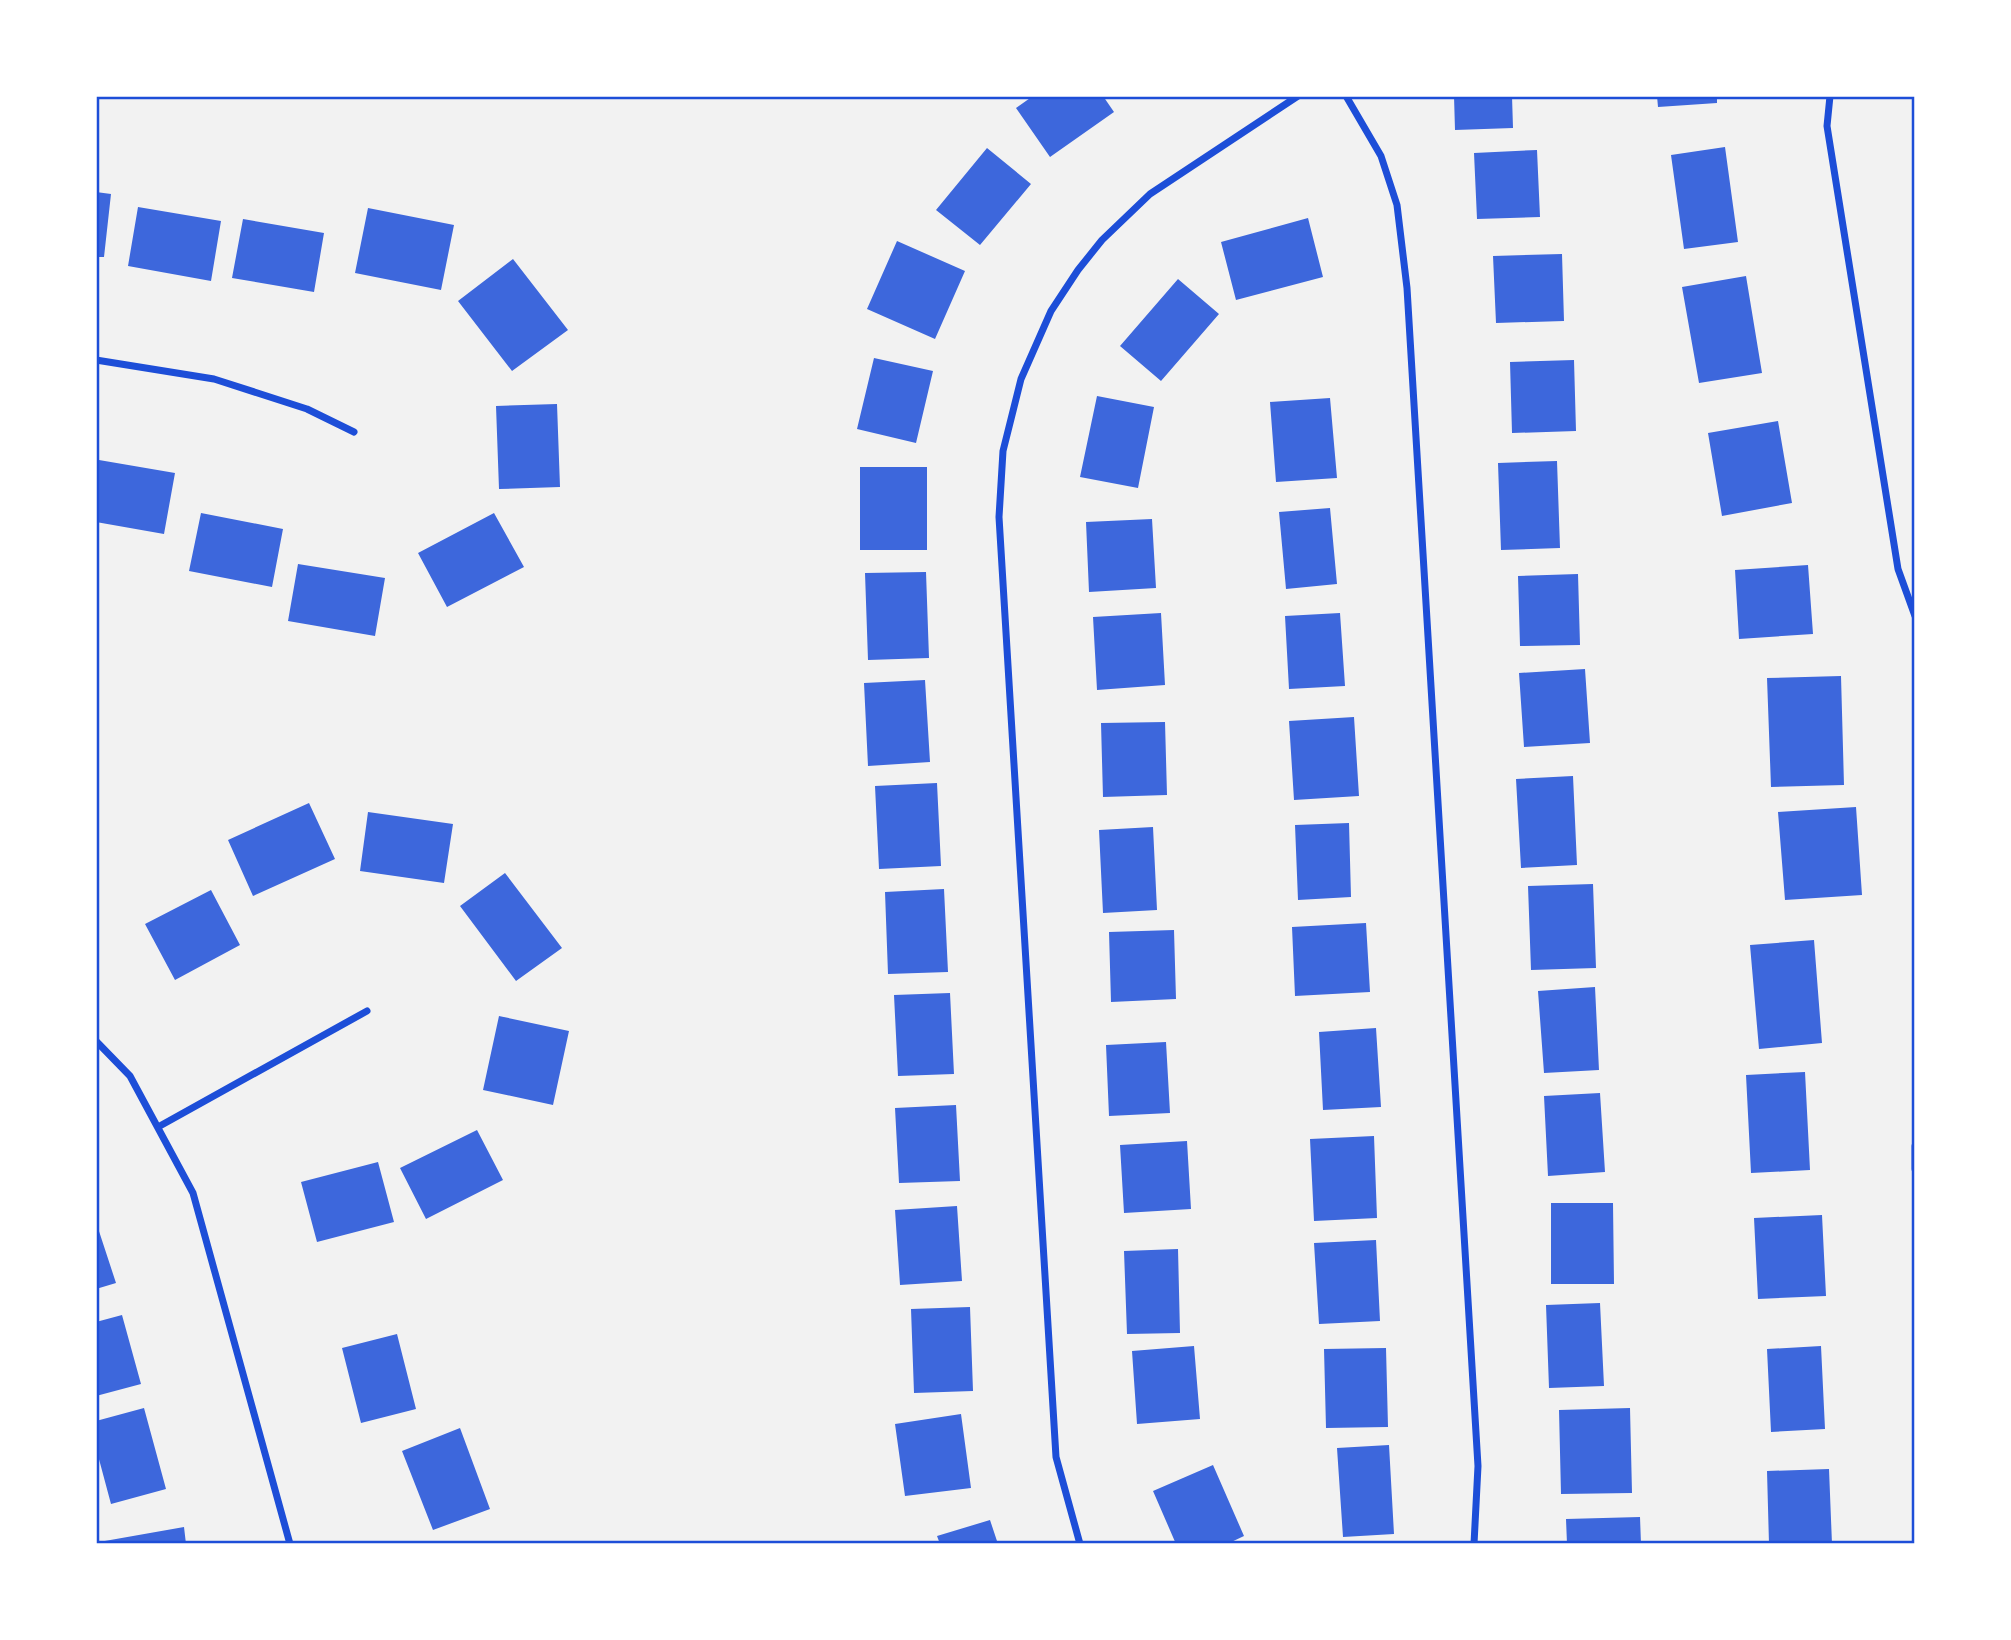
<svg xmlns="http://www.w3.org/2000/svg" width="2011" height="1640" viewBox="0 0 2011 1640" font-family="Quicksand,sans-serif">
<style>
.building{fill:#3d67dc}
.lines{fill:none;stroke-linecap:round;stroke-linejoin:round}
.minor{stroke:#1d4ed8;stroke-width:7}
.neatline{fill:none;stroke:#1d4ed8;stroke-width:2.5}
</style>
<rect width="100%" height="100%" fill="#f2f2f2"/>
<path class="building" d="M 1033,96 L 1103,96 L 1114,112 L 1050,157 L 1016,108 Z
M 1454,96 L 1512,96 L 1513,128 L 1455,130 Z
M 1657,96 L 1717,96 L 1717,103 L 1658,107 Z
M 1725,147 L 1738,242 L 1684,249 L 1671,155 Z
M 987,148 L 1031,184 L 980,245 L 936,210 Z
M 1537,150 L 1540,217 L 1477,219 L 1474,153 Z
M 96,192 L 111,194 L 104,257 L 96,257 Z
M 138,207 L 221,221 L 211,281 L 128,266 Z
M 368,208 L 454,225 L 441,290 L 355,273 Z
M 1308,218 L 1323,277 L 1236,300 L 1221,242 Z
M 243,219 L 324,233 L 314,292 L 232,278 Z
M 897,241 L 965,271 L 935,339 L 867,309 Z
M 1562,254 L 1564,321 L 1496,323 L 1493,256 Z
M 513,259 L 568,330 L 512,371 L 458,301 Z
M 1746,276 L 1762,373 L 1699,383 L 1682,287 Z
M 1178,279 L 1219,314 L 1161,381 L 1120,346 Z
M 874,358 L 933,371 L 916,443 L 857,429 Z
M 1574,360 L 1576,431 L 1512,433 L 1510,362 Z
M 1097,396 L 1154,407 L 1138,488 L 1080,477 Z
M 1330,398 L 1337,478 L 1276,482 L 1270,402 Z
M 557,404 L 560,487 L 499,489 L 496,406 Z
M 1778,421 L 1792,503 L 1722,516 L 1708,433 Z
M 99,460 L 175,473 L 164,534 L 96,522 L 96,473 Z
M 1557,461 L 1560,548 L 1501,550 L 1498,463 Z
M 860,467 L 927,467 L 927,550 L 860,550 Z
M 1330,508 L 1337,584 L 1286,589 L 1279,512 Z
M 201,513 L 283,529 L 272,587 L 189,571 Z
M 494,513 L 524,567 L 447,607 L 418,553 Z
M 1152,519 L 1156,588 L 1089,592 L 1086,522 Z
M 298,564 L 385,578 L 375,636 L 288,621 Z
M 1808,565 L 1813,634 L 1739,639 L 1735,570 Z
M 926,572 L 929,658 L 868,660 L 865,573 Z
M 1578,574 L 1580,645 L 1520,646 L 1518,576 Z
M 1161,613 L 1165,685 L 1097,690 L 1093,617 Z
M 1340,613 L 1345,686 L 1289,689 L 1285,616 Z
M 1585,669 L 1590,743 L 1524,747 L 1519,673 Z
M 1841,676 L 1844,785 L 1771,787 L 1767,678 Z
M 925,680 L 930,762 L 868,766 L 864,683 Z
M 1354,717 L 1359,796 L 1294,800 L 1289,721 Z
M 1165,722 L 1167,795 L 1103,797 L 1101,723 Z
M 1573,776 L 1577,865 L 1521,868 L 1516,779 Z
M 937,783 L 941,866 L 879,869 L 875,786 Z
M 309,803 L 335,859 L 253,896 L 228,840 Z
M 1856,807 L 1862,895 L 1785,900 L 1778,812 Z
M 368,812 L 453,824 L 444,883 L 360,871 Z
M 1349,823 L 1351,897 L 1298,900 L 1295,825 Z
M 1153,827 L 1157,910 L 1103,913 L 1099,830 Z
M 505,873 L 562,948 L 516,981 L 460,906 Z
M 1593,884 L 1596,968 L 1531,970 L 1528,886 Z
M 944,889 L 948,972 L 888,974 L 885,892 Z
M 211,890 L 240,945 L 175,980 L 145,924 Z
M 1366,923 L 1370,992 L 1295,996 L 1292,927 Z
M 1174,930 L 1176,999 L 1111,1002 L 1109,932 Z
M 1814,940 L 1822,1043 L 1759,1049 L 1750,945 Z
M 1595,987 L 1599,1070 L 1544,1073 L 1538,991 Z
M 950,993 L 954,1074 L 898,1076 L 894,995 Z
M 499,1016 L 569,1031 L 553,1105 L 483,1090 Z
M 1376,1028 L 1381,1107 L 1323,1110 L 1319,1032 Z
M 1166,1042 L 1170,1113 L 1109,1116 L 1106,1045 Z
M 1805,1072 L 1810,1170 L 1751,1173 L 1746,1075 Z
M 1600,1093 L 1605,1172 L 1548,1176 L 1544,1096 Z
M 956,1105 L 960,1181 L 899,1183 L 895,1108 Z
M 477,1130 L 503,1180 L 426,1219 L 400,1168 Z
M 1374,1136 L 1377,1218 L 1314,1221 L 1310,1139 Z
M 1187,1141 L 1191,1209 L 1124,1213 L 1120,1145 Z
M 378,1162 L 394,1222 L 317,1242 L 301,1182 Z
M 1551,1203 L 1613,1203 L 1614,1284 L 1551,1284 Z
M 957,1206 L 962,1281 L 900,1285 L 895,1210 Z
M 1822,1215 L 1826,1296 L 1758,1299 L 1754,1218 Z
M 96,1222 L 116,1283 L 96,1289 Z
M 1376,1240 L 1380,1321 L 1319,1324 L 1314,1243 Z
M 1178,1249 L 1180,1333 L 1127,1334 L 1124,1251 Z
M 1600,1303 L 1604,1386 L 1549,1388 L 1546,1305 Z
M 970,1307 L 973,1391 L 914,1393 L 911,1309 Z
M 122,1315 L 141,1384 L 96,1396 L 96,1322 Z
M 397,1334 L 416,1409 L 361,1423 L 342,1348 Z
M 1194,1346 L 1200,1419 L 1137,1424 L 1132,1351 Z
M 1821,1346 L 1825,1429 L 1771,1432 L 1767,1349 Z
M 1386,1348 L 1388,1427 L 1326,1428 L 1324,1349 Z
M 144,1408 L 166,1489 L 111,1504 L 96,1448 L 96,1421 Z
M 1630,1408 L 1632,1493 L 1561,1494 L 1559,1410 Z
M 961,1414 L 971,1488 L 905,1496 L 895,1424 Z
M 460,1428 L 490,1509 L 433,1530 L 402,1451 Z
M 1389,1445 L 1394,1534 L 1343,1537 L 1337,1448 Z
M 1213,1465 L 1244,1536 L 1227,1544 L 1176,1544 L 1153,1491 Z
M 1829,1469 L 1832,1544 L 1769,1544 L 1767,1471 Z
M 1640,1517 L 1641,1544 L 1567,1544 L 1566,1519 Z
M 990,1520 L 998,1544 L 940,1544 L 937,1536 Z
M 184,1527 L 186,1544 L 99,1544 L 99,1542 Z"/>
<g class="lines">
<path class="minor" d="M 1346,96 L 1381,156 L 1397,205 L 1407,288 L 1478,1466 L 1474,1544
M 1830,96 L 1827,126 L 1898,569 L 1915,616
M 96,360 L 214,379 L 307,409 L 354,432
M 96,1041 L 130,1076 L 193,1193 L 290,1544
M 158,1127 L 367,1011
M 1915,1146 L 1915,1169
M 1080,1544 L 1056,1457 L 999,517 L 1003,451 L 1021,379 L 1051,311 L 1078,270 L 1102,240 L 1150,194 L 1298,96"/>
</g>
<rect width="2011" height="1640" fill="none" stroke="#ffffff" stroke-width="196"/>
<rect x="98" y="98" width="1815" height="1444" class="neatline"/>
</svg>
